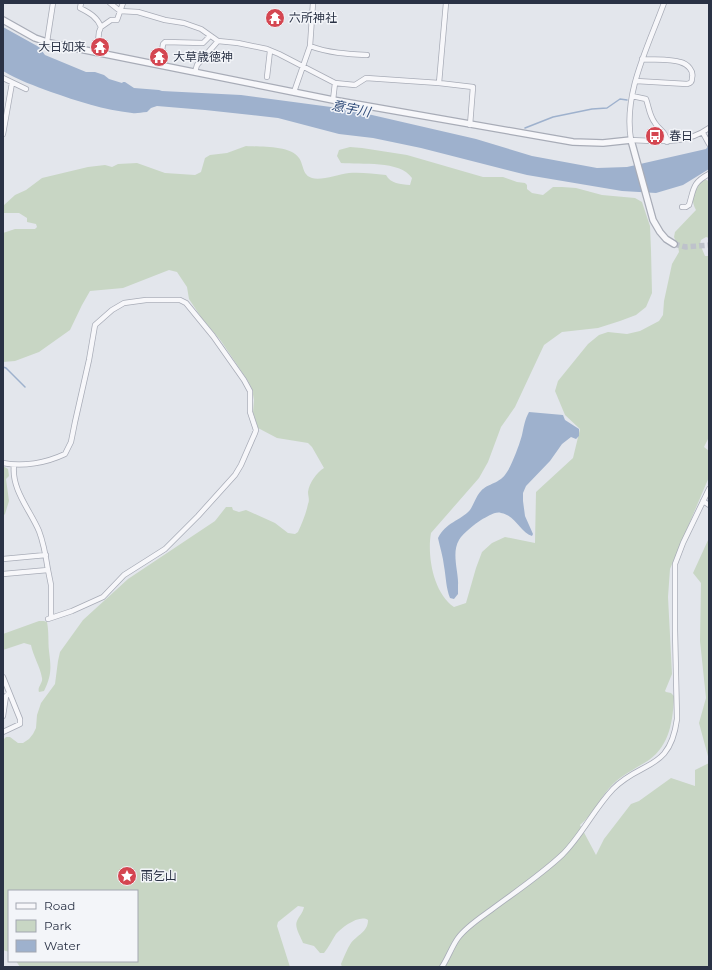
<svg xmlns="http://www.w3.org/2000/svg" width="712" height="970" viewBox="0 0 712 970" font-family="Montserrat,'Noto Sans JP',sans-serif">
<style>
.green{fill:#c8d6c4}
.water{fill:#9eb1cd}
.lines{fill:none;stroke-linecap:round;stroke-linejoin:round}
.stream{stroke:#9eb1cd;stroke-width:1.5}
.tertiary-tunnel{stroke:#bec2cb;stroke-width:5.5;stroke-dasharray:5.5 3;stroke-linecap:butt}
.minor-casing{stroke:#a8acb7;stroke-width:6}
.tertiary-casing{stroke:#a8acb7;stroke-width:8}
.minor{stroke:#f7f7fa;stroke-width:4.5}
.tertiary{stroke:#f7f7fa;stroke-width:5.5}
.labels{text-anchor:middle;stroke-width:3;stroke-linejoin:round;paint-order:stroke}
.poi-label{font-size:12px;fill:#2a3245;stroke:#f3f5f9;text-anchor:start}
.water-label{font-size:13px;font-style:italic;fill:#324e7b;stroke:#f3f5f9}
</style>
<rect width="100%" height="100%" fill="#e3e6ec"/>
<path class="green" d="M 246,146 C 260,147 290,145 299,158 C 304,165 302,175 312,178 C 321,181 339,174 349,173 C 361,172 374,174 386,175 C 391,184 400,184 410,185 L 412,178 C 400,160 361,165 341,163 L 337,156 L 339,150 L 350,147 L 362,148 L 407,155 L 483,177 L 503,177 L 517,182 L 525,183 L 527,185 L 527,189 L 532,193 L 543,195 L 553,187 L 562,187 L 576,188 L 602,195 L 635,198 L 642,202 L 650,226 L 651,250 L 652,293 L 646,307 L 636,315 L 620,321 L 598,328 L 562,332 L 544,345 L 515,407 L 501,427 L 488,462 L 479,478 L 431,533 C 427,555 433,593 454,607 L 466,603 L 476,568 L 482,552 L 492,543 L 505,537 L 535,543 L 536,492 L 573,458 L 580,429 L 565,415 L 555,391 L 558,381 L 588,344 L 599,335 L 608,332 L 627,334 L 640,331 L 659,321 L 663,315 L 664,301 L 672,264 L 679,252 L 678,246 L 674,237 L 675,232 L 696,210 C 690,199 693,190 701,180 L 707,180 L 709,182 L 709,238 L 706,237 L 701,240 L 700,244 L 705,256 L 709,256 L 709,437 L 704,447 L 709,451 L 709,477 L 670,569 L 668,597 L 672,674 L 665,691 L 666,692 L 671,693 L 674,696 C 673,720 670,745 649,760 C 637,768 623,774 613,784 C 600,797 594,814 580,825 L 596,855 L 604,839 L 631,804 L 639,801 L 671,778 L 695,786 L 695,770 L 709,763 L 709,967 L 342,967 L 341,964 C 344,957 347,949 351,943 C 357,935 368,932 368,920 C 360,914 342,927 336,934 C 332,940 329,947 324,953 L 320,953 L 314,946 L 303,943 C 301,937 294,927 297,921 C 299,916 303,913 304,907 L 298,906 L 278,922 L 277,926 L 290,967 L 20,967 L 16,961 L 137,961 L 137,891 L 9,891 L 9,952 L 3,950 L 3,740 L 6,737 L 10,737 L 18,743 L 23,743 L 29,739 L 33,734 L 36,728 L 37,715 L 41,703 L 55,684 L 58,661 L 60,652 L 83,620 L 128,579 L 215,521 L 226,507 L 232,507 L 233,510 L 239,512 L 246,510 L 275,523 L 288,533 L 295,534 L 298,532 C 302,523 306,514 308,504 C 310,500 308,496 308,492 C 309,483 317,472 324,468 L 312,447 L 308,443 L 277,438 L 258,428 L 253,412 L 254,400 L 252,389 L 248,381 L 221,341 L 201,317 L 189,299 L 187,287 L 177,272 L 169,270 L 123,288 L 90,291 L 82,305 L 70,330 L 39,352 L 15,361 L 3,362 L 3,233 L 15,229 L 35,229 L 37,227 L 36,224 L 27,222 L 27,218 L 19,213 L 3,213 L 3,206 L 15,195 L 26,190 L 42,178 L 88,167 L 105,165 L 112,167 L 118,164 L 137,163 L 165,173 L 195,175 L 201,172 L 205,158 L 210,155 L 227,153 Z
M 3,466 L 8,469 L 9,476 L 6,479 L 9,501 L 5,514 L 3,516 Z
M 709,538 L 709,760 L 699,723 L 706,698 L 700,641 L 701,583 L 693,573 Z
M 39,621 L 44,621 L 47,622 C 49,632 48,641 49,651 C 51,667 52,675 44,691 L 39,692 C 37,687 43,683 42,678 C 40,666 33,656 31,645 L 24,643 L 3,650 L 3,634 Z"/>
<path class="water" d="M 3,27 L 39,47 L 45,55 L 86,72 L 95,72 L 104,75 L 109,79 L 122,83 L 123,82 L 125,82 L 134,88 L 159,90 L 162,91 L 241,95 L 346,109 L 476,139 L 532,156 L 597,168 L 627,167 L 706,149 L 709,145 L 709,169 L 683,185 L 656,193 L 622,191 L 527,175 L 421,148 L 373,138 L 339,134 L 278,118 L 205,110 L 157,106 L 151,108 L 147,112 C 141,112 137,114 132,113 C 104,110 77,101 51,92 C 35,86 18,80 3,71 Z
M 529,412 L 563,415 L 565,420 L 579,429 L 579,436 L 576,439 L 571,437 L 562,444 L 550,461 L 526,486 L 523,493 L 523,501 L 525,516 L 533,534 L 532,536 C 520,532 515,515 501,513 C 495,511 487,517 481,520 C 475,524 463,533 459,540 C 451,553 459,573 458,585 C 458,589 458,591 458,594 L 454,599 L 450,598 C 446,588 446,577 444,566 C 443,557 440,547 438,538 C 446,522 460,521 470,510 C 474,504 476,496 481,491 C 488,483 500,484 507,472 C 512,465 520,443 522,435 C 524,426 525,419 529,412 Z"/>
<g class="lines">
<path class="stream" d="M 525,128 L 553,117 L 592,109 L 607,108 L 620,99 L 627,100
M 3,367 L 6,368 L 25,387"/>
<path class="tertiary-tunnel" d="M 674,244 L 686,247 L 709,245"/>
<g class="minor-casing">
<path id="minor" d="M 81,3 L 80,8 C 90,13 97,17 101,27 L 111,20 L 117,20 L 123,3
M 110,3 L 120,11 L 138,12 L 165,20 L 184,23 L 201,29 L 218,41 L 238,43 L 267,49 L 279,54 L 335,83
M 446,3 L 439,83 L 473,87 L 470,125
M 664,3 C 648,47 623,93 631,140 C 659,141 685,145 709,128
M 47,42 L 53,3
M 310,46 C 328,53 348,54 367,55
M 97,52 L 99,32 L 101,27
M 160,65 L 163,44 L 165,42 L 203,43 L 210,36
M 195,72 L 197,65 L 218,41
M 267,77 L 270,51
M 3,78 L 26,89
M 636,81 L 687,84 C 691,83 692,82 692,78 C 694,71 688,64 680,62 C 672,59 652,60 642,59
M 294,92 L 310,46 L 313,3
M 632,96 L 646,99 C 649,107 649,115 655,123 C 660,131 666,131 667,142
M 333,100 L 335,83 L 355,85 L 366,78 L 439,83
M 703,133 L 709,144
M 3,134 L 12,83
M 682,207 L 686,207 L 689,205 C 694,189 692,183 709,174
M 3,463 C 23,467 46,463 65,454 L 71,442 L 75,422 L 89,360 L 95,325 L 112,310 L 124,303 L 146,300 L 180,300 L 186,303 L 213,336 L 244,380 L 250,391 L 250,412 L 256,430 L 255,433 L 241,465 L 235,475 L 198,516 L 165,549 L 124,575 L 103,597 L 72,611 L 51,618
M 703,501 L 709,505
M 3,559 L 46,555
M 48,570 L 51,585 L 51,618 L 48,619
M 3,574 L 48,570 C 46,557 44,544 39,531 C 30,510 11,489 14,465
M 3,677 L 20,719 L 20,724 L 3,732
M 3,716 L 6,696 L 9,693
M 442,967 C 448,958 452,946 458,938 C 466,927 480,918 491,910 C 515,892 541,875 563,854 C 582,835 594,809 613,789 C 641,760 670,772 677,719 L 675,630 L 675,564 L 683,543 L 709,489"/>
</g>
<g class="tertiary-casing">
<path id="tertiary" d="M 3,20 L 35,38 L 50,43 L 333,100 L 573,142 L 603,143 L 631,140 L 653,220 L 660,232 L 666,239 L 674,244"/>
</g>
<use href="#minor" class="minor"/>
<use href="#tertiary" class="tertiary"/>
</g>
<defs>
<g id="temple-disc" transform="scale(1)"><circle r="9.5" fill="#d44651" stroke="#f3f5f9"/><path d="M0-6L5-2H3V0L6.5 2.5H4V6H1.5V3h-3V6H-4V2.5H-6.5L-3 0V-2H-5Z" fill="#fff"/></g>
<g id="bus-disc" transform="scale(1)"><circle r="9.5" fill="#d44651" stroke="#f3f5f9"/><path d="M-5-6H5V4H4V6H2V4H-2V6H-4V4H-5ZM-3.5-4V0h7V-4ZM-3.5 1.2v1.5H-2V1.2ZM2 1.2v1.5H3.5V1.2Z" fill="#fff"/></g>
<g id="sight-disc" transform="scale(1)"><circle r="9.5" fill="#d44651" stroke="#f3f5f9"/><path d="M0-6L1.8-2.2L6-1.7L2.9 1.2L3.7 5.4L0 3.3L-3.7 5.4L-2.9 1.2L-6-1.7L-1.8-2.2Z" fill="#fff"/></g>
</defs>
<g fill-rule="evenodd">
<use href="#temple-disc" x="275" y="18"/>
<use href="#temple-disc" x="100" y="47"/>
<use href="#temple-disc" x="159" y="57"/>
<use href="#bus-disc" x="655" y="136"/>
<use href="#sight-disc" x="127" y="876"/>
</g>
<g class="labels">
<g class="poi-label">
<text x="289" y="22">六所神社</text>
<text x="86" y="51" text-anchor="end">大日如来</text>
<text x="173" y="61">大草歳徳神</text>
<text x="669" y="140">春日</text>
<text x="141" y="880">雨乞山</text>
</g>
<g class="water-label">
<text transform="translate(351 108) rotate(11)" y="5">意宇川</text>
</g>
</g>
<rect width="712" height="970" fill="none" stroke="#2a3245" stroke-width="8"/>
<rect x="8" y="890" width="130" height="72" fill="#f3f5f9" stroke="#a3a7b1"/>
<rect x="16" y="903" width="20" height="6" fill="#f7f7fa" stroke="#a3a7b1"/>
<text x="44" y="910" font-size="12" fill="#2a3245">Road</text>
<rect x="16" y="920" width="20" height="12" fill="#c8d6c4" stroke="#a3a7b1"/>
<text x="44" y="930" font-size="12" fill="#2a3245">Park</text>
<rect x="16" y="940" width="20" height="12" fill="#9eb1cd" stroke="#a3a7b1"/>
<text x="44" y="950" font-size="12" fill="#2a3245">Water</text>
</svg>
